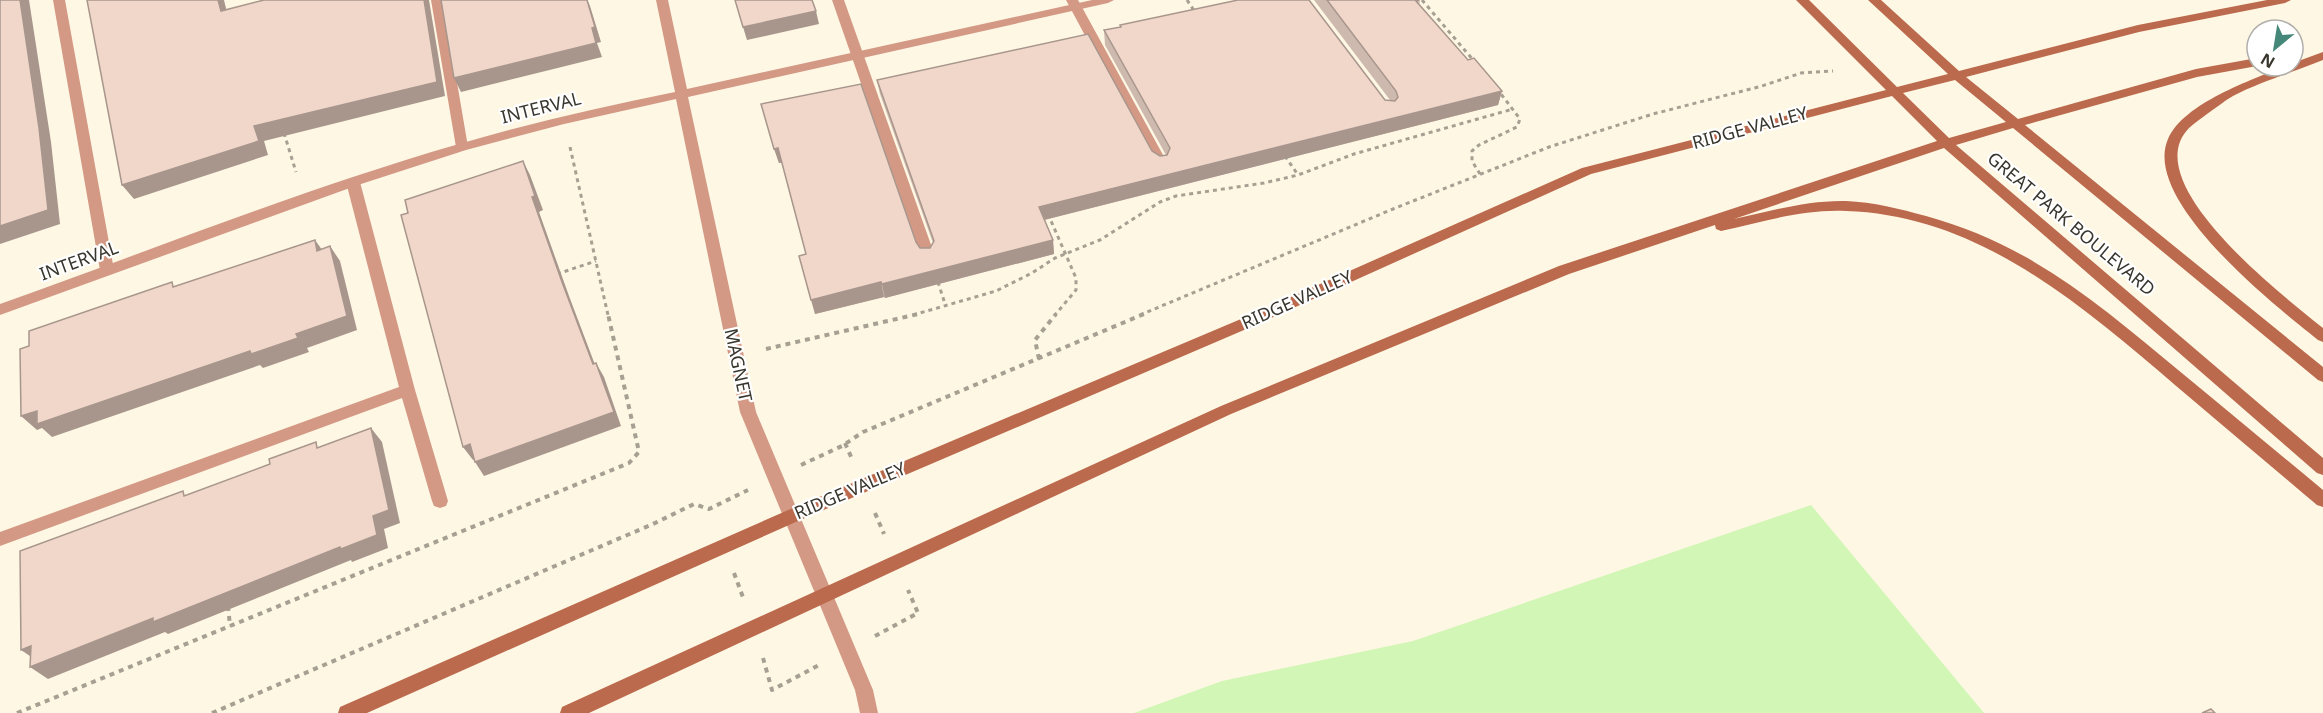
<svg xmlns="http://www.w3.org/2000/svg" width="2323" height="713" viewBox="0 0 2323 713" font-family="'Noto Sans',sans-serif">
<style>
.green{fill:#d2f6b6}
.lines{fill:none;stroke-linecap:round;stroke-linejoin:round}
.path-far1{stroke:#a5a092;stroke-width:3;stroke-dasharray:4 4;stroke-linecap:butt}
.path{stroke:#a5a092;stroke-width:4;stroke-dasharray:5 5;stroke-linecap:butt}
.lane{fill:#d39985;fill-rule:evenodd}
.street{fill:#d39985;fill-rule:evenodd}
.secondary{fill:#bc6a4d;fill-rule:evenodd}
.wall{fill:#ceb9ae}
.shaded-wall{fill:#a8968d}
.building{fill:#f0d7ca;stroke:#a8968d;stroke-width:1.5}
.labels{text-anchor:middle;stroke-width:4.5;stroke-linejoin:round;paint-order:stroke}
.street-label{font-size:18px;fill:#39362d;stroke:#fff}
</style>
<rect width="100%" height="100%" fill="#fef7e4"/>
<path class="green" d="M 1811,505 L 1984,713 L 1134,713 L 1222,681 L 1413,641 Z"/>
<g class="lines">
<path class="path-far1" d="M 1187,0 L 1195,12
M 1422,0 L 1474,61
M 284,133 L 296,172
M 570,147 L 608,315
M 1285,156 L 1298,175
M 1480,174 L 1472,161 L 1472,151 L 1479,145 L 1517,127 L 1520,119 L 1498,90
M 1048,214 L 1076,278 L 1076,290 L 1055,315
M 557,274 L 596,261
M 938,282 L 946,307
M 913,315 L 996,291 L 1032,273 L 1055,258 L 1100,240 L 1160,202 L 1176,196 L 1264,183 L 1298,175 L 1354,154 L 1513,109
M 1140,315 L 1393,209 L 1549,147 L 1653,114 L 1762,86 L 1801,73 L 1833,71"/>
<path class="path" d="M 766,349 L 918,314
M 1039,359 L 1035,340 L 1056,314
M 845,443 L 852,459
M 801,465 L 842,446 L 863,432 L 1144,314
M 875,513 L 884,534
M 734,573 L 744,600
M 228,606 L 230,626
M 875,636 L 918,613 L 908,590
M 763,658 L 772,690 L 821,664
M 17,713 L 629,463 L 639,452 L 608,314
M 212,713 L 653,524 L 694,504 L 709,509 L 748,490"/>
<path class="lane" d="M 53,0 L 65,0 L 114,270 L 107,275 L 100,270 Z
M 431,0 L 443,0 L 468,147 L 462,151 L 456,147 Z
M 832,0 L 844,0 L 935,256 L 933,260 L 923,260 L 921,256 Z
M 1066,0 L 1078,0 L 1168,164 L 1166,167 L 1161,168 L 1154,164 Z
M 353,177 L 360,182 L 415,390 L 448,501 L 446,506 L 440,508 L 434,506 L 432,501 L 402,398 L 0,546 L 0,532 L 399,387 L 346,182 Z"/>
<path class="street" d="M 656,0 L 668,0 L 687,89 L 1092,0 L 1114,0 L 1108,3 L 688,97 L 756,412 L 873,690 L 878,713 L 860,713 L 855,690 L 740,412 L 676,99 L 564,124 L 466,150 L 358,185 L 0,315 L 0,304 C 152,250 303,189 459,144 C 530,123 602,107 675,92 Z"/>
<path class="secondary" d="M 1796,0 L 1809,0 L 1897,87 L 1948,74 L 1868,0 L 1881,0 L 1959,71 L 2138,25 L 2267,0 L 2291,0 L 2285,3 L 2139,32 L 1966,77 L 2018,119 L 2196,69 L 2257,58 L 2257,66 L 2197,77 L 2025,125 L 2323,367 L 2323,382 L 2318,380 L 2013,128 L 1956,145 L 2323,458 L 2323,475 L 2317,473 L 1944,148 L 1734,219 C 1771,211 1808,200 1846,201 C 1873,202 1900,209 1926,216 C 2032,245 2101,306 2183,374 C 2230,413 2276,451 2323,490 L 2323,507 L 2317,505 C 2270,465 2222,425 2175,385 C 2080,304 1978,215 1846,211 C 1803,209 1762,222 1721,231 L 1716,229 L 1715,225 L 1569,274 L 1231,414 L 589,713 L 560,713 L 562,707 L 1221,406 L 1559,266 L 1937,141 L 1892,96 L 1591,174 L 1251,327 L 798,521 L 367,713 L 338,713 L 340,707 L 786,511 L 1241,319 L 1582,168 L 1886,90 ZM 1955,80 L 2006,122 L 1949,138 L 1903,93 Z
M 2323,52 L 2323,60 C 2294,72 2261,81 2233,96 C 2224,101 2216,108 2207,114 C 2201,119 2194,123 2189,128 C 2135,183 2286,298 2323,328 L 2323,342 L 2318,340 C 2277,307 2141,201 2168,139 C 2184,103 2251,80 2286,66 L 2293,66 L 2293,63 Z"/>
</g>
<path class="wall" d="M 1314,0 L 1420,0 L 1419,5 L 1468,60 L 1502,91 L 1498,105 L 1044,220 L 1053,240 L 1054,254 L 885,298 L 884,297 L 815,314 L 806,254 L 782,163 L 779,163 L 761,104 L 916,242 L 920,248 L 930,248 L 933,243 L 880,94 L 877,80 L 1152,151 L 1160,156 L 1166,155 L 1105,45 L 1104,30 L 1120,27 L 1120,25 L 1385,100 L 1390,100 Z"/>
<path class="shaded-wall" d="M 20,0 L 29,0 L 51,142 L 60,224 L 0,244 L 0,226 Z
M 218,0 L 224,0 L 230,25 L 221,11 Z
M 424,0 L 429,0 L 445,96 L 264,141 L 268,155 L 134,199 L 122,185 L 254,126 Z
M 587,0 L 590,6 L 601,42 L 597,43 L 602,57 L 461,92 L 454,78 Z
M 816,11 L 819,24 L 747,40 L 743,27 Z
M 1502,91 L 1498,105 L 1040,221 L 1039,207 Z
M 778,148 L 783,162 L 779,163 L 774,149 Z
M 523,161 L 530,175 L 543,210 L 539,212 L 569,296 L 600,378 L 593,364 L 562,282 L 532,197 Z
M 315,240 L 325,254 L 317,251 Z
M 1053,240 L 1054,254 L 885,298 L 882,284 Z
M 330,246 L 340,261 L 357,330 L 307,348 L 309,352 L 263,368 L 260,365 L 52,437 L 42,428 L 37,430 L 21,416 L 37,411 L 296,334 Z
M 881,282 L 884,297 L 815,314 L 811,300 Z
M 596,363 L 604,377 L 621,426 L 484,476 L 475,462 Z
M 371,428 L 382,442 L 400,523 L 384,529 L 388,548 L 352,562 L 351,560 L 168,634 L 165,632 L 48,679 L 30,667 L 373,516 Z
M 470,444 L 479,458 L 473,460 L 463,447 Z
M 31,646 L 39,662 L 21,650 Z"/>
<path class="building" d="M 0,0 L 20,0 L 39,128 L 48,210 L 0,226 Z
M 87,0 L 218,0 L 221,11 L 264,0 L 424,0 L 437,82 L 254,126 L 259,141 L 122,185 Z
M 441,0 L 587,0 L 595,27 L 592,28 L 596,43 L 454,78 Z
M 735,0 L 812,0 L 816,11 L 743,27 Z
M 1238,0 L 1309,0 L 1385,100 L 1395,101 L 1398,97 L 1396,91 L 1327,0 L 1419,0 L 1416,1 L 1468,60 L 1474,58 L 1502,91 L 1039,207 L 1053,240 L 882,284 L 881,282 L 811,300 L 799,256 L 806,254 L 778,148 L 774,149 L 761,104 L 861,84 L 916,242 L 920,248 L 930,248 L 934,241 L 877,80 L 1088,34 L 1152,151 L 1160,156 L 1167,155 L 1170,148 L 1104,30 L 1121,27 L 1120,25 Z
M 523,161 L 535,196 L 532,197 L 562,282 L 593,364 L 596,363 L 614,412 L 475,462 L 470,444 L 463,447 L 401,215 L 408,213 L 405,200 Z
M 315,240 L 317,251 L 330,246 L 347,316 L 296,334 L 298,338 L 251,354 L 250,351 L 37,424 L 37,411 L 21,416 L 20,349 L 29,346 L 29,331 L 172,282 L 173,287 Z
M 371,428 L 389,510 L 373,516 L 377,535 L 341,549 L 340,547 L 153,622 L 153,618 L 30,667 L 31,646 L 21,650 L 20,551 L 183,491 L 184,496 L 270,464 L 269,459 L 316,442 L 317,448 Z
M 2211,709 L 2215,713 L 2202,713 Z"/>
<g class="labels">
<g class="street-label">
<text transform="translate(541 108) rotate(-14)" y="6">INTERVAL</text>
<text transform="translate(1750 128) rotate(-15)" y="6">RIDGE VALLEY</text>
<text transform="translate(2071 224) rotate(40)" y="6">GREAT PARK BOULEVARD</text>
<text transform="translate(79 261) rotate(-20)" y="6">INTERVAL</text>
<text transform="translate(1297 300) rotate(-24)" y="6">RIDGE VALLEY</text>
<text transform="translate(738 365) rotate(78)" y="6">MAGNET</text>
<text transform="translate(850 491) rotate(-23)" y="6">RIDGE VALLEY</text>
</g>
</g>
<g transform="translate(2275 48) rotate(210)"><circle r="28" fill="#ffffff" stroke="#b0afab" stroke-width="1.5"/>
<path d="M0-4.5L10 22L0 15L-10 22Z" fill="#458778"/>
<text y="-9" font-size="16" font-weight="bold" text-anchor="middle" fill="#39362d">N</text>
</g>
</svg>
